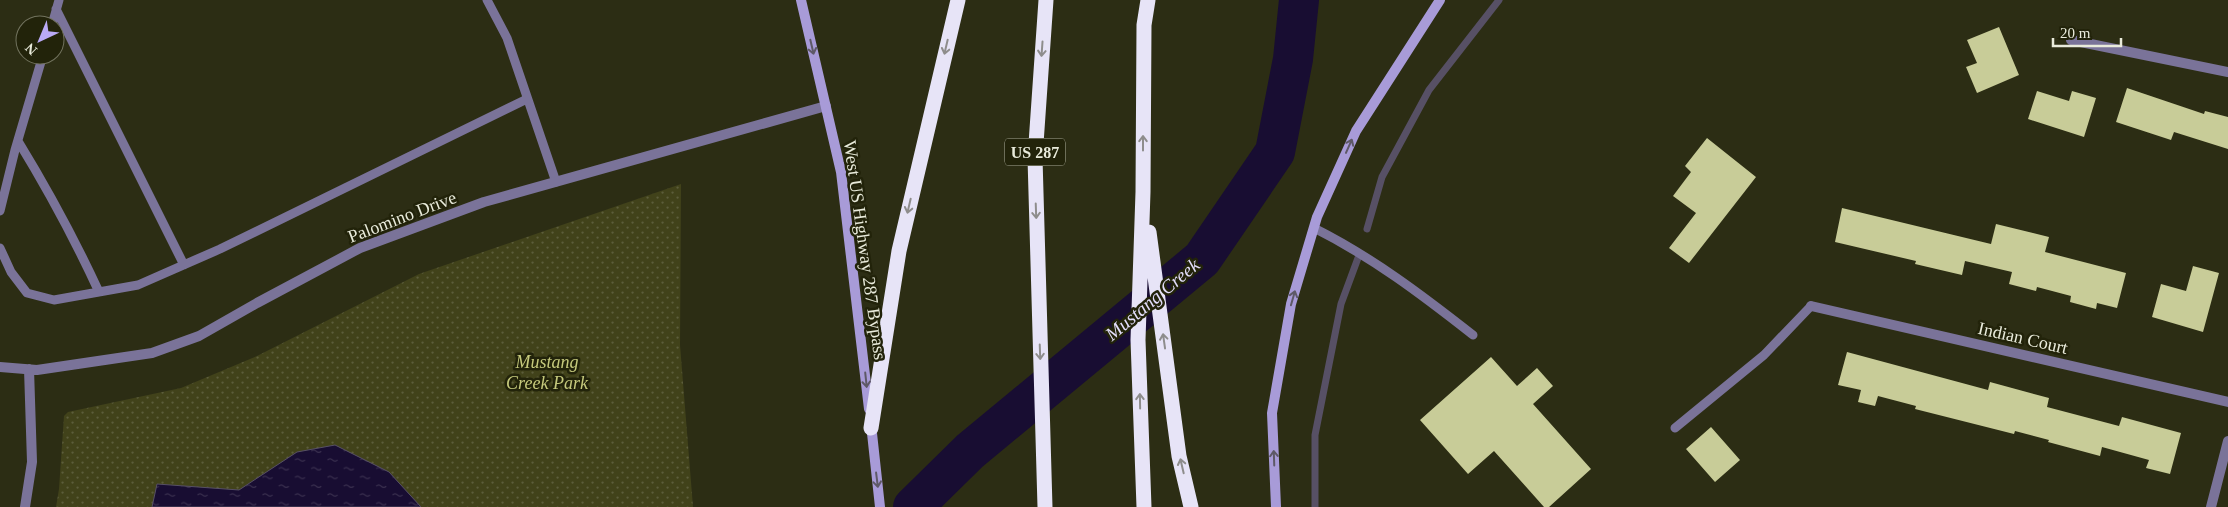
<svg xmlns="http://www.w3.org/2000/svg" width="2228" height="507" viewBox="0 0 2228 507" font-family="Georgia,serif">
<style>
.grass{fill:url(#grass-dots)}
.water{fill:url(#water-ripples);stroke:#575065}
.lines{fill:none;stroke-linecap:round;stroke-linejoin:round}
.stream{stroke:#575065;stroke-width:7}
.river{stroke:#180d32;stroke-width:40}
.building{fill:#c8cc98}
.service{stroke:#7a7399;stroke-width:9}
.minor{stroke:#7a7399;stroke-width:10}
.secondary{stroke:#a89bd8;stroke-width:10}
.motorway{stroke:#e7e4f7;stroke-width:15}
.oneway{stroke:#5e5967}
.oneway2{stroke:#8e8d8c}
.labels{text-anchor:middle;stroke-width:5;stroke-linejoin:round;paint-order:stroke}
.shield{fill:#22230a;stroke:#adaf9c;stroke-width:1}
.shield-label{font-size:16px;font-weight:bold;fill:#e9ebdb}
.street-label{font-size:18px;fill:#e9ebdb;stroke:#22230a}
.park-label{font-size:18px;font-style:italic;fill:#c5c97c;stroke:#22230a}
.water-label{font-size:19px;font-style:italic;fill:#e3defb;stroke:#22230a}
</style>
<defs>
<pattern id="grass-dots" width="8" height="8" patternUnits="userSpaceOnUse" patternTransform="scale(1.25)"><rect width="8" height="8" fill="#41421a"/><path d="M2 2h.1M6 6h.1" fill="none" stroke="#5c5d3b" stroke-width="1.8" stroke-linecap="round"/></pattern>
<pattern id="water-ripples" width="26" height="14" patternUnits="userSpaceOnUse" patternTransform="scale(1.25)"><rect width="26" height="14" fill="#180d32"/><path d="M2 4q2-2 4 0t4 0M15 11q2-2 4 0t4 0" fill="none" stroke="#3a304f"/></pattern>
</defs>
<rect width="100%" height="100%" fill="#2c2d14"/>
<path class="grass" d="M 681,184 L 680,345 L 693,507 L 56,507 L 59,489 L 64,416 L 68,412 L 181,388 L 257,356 L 419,274 Z"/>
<path class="water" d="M 335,445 L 389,472 L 421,507 L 152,507 L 157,484 L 239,490 L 297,452 Z"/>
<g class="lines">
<path class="stream" d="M 1367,229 L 1382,177 L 1429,90 L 1499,0
M 1315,507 L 1315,435 L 1341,304 L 1358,258"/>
<path class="river" d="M 913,507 L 970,451 L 1202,259 L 1275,152 L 1293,59 L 1299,0"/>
</g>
<path class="building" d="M 1999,27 L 2019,75 L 1977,93 L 1966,67 L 1977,63 L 1967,40 Z
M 2127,88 L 2204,114 L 2205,111 L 2228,117 L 2228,149 L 2174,132 L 2171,140 L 2116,122 Z
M 2037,91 L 2069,101 L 2072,91 L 2096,98 L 2084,137 L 2028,119 Z
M 1707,138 L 1756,177 L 1689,263 L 1669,248 L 1696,213 L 1673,196 L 1691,172 L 1685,166 Z
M 1842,208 L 1991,244 L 1996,224 L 2049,237 L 2045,252 L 2126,273 L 2117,308 L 2097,303 L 2096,309 L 2070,302 L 2071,296 L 2037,287 L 2036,291 L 2009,284 L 2012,272 L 1965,261 L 1962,275 L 1915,264 L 1916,261 L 1835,242 Z
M 2193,266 L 2219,273 L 2203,332 L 2152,317 L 2161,284 L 2186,291 Z
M 1847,352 L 1988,390 L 1990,382 L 2049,398 L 2047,407 L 2119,426 L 2122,417 L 2181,433 L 2170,474 L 2146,468 L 2149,460 L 2102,447 L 2100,456 L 2048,442 L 2049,440 L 2015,431 L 2014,434 L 1915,409 L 1916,406 L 1878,396 L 1875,406 L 1858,402 L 1861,390 L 1838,385 Z
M 1491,357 L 1517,386 L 1537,368 L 1553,386 L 1533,404 L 1591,469 L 1549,507 L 1544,507 L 1494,451 L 1468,474 L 1420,420 Z
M 1711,427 L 1740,460 L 1715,482 L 1686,449 Z"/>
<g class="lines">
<path class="service" d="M 487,0 L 507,38 L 556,182
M 56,9 L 184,265
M 52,25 L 59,0
M 18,141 C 48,190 75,240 99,292
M 0,211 L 15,150 L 43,55
M 1314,228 C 1372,257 1422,295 1473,335
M 0,248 L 11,272 L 27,293 L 54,300 L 138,285 L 220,249 L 527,99
M 1675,428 L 1764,355 L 1811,306"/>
<path class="minor" d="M 2071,40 L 2228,72
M 1811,306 L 2228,402
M 0,367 L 37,370 L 152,353 L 199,336 L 257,303 L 360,248 L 484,202 L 826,106
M 25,507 L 32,462 L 29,369
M 2211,507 L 2228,441"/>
<path class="secondary" d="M 801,0 L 841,172 L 869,409
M 871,424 L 880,507
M 1276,507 L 1272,413 L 1291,304 L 1317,217 L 1356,131 L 1440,0"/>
<path class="motorway" d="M 1149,232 L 1179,456 L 1191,507
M 871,428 L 899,251 L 958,0
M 1045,507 L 1035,158 L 1046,0
M 1144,507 L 1138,340 L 1143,192 L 1144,25 L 1148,0"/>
</g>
<defs><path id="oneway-shaft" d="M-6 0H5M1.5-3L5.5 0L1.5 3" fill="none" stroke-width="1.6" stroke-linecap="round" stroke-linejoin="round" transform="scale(1.25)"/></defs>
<g class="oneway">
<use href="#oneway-shaft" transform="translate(812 47) rotate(77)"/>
<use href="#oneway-shaft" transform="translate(1349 146) rotate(-66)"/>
<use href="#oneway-shaft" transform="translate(1293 298) rotate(-74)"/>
<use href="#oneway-shaft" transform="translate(866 380) rotate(84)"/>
<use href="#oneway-shaft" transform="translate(1274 458) rotate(-92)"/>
<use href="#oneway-shaft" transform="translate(877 480) rotate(83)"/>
</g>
<g class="oneway2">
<use href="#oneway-shaft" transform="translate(946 47) rotate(103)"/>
<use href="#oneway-shaft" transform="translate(1042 49) rotate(94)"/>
<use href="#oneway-shaft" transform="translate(1143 143) rotate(-90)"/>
<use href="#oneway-shaft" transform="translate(909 206) rotate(103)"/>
<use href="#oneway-shaft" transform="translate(1036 211) rotate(88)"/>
<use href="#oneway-shaft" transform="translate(1164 341) rotate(-98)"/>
<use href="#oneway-shaft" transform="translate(1040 352) rotate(88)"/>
<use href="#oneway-shaft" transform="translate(1140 401) rotate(-91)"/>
<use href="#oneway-shaft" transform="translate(1182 466) rotate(-103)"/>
</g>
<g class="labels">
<rect class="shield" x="1005" y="138.5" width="60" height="27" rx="4"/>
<g class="shield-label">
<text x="1035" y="158">US 287</text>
</g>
<g class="street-label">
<text transform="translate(402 217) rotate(-21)" y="6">Palomino Drive</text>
<text transform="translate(865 250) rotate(82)" y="6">West US Highway 287 Bypass</text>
<text transform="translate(2023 338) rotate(13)" y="6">Indian Court</text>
</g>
<g class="park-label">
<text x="547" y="368">Mustang<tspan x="547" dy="21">Creek Park</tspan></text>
</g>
<g class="water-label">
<text transform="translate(1152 299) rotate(-40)" y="7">Mustang Creek</text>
</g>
</g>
<g transform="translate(40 40) rotate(224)"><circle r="24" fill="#22230a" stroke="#72735e"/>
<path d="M0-4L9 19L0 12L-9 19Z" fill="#baaaf6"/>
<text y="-8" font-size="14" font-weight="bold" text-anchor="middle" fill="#e9ebdb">N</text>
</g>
<path d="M2053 38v8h68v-8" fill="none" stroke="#e9ebdb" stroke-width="2.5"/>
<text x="2060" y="38" font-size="15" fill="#e9ebdb" stroke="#22230a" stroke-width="4" paint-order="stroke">20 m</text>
</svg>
